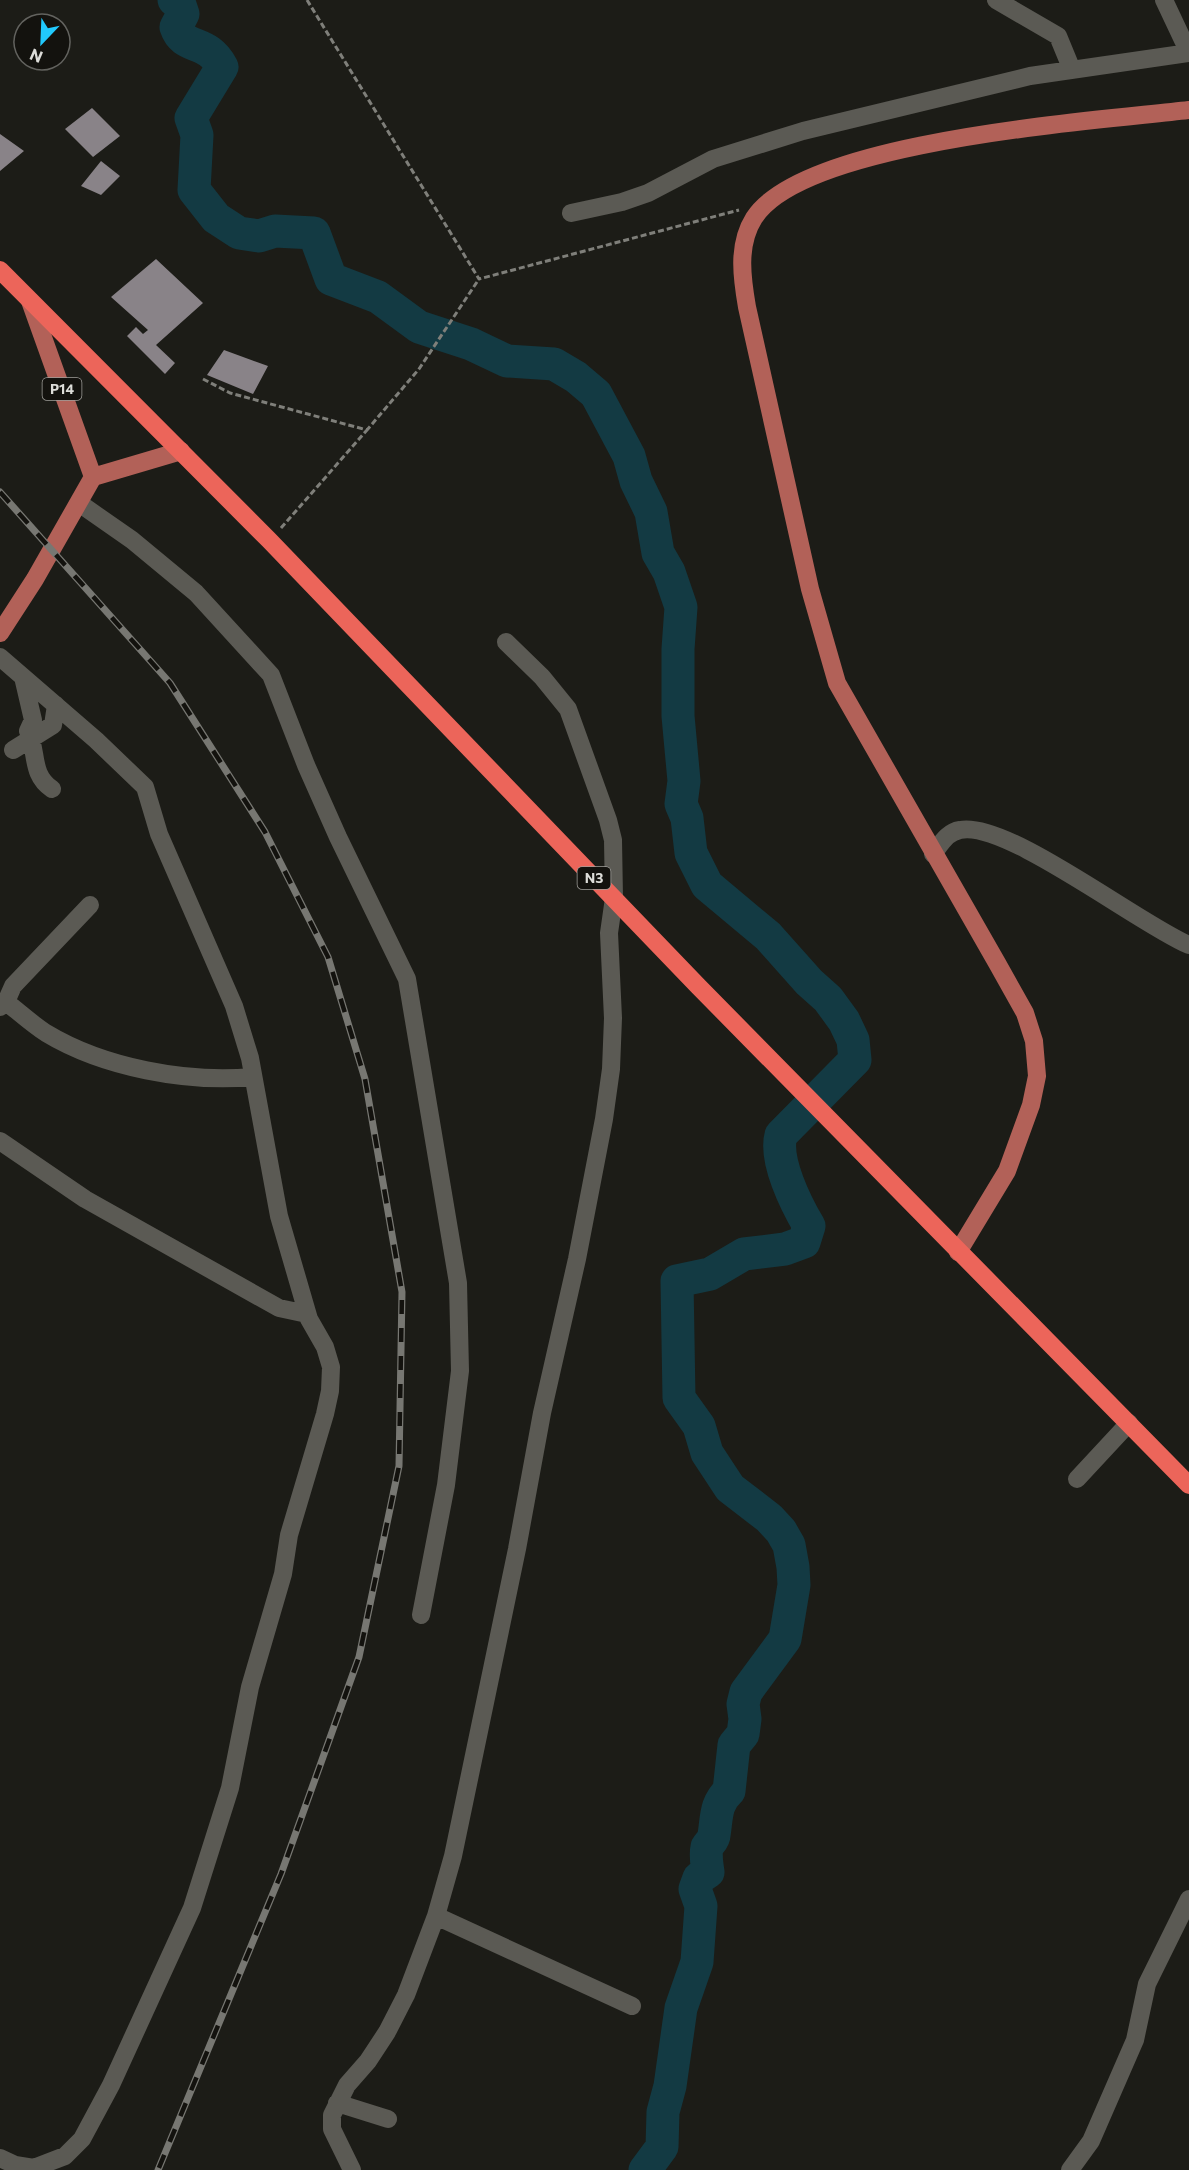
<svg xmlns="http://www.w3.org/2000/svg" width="1189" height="2170" viewBox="0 0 1189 2170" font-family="Commissioner,sans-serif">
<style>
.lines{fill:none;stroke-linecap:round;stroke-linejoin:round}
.river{stroke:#133a43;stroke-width:33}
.building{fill:#898388}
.path{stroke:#7f7f7a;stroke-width:3;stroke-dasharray:6 3;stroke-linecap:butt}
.minor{stroke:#5b5a54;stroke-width:18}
.major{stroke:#b26158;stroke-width:18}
.highway{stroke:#ec655a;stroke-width:18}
.rail-casing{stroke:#777772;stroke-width:7}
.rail{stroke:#13120e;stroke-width:4.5;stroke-dasharray:14;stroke-linecap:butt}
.labels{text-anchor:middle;stroke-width:6;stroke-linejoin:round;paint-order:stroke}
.shield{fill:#13120e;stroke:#a09f9b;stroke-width:1.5}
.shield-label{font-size:14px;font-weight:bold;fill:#dcdcd8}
</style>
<rect width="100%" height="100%" fill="#1c1c17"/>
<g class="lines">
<path class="river" d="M 174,0 L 179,2 L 183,14 L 176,27 C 184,51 207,38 222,67 L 191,118 L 197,135 L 194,190 L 216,218 L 239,233 L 259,236 L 275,231 L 314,233 L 331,279 L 378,297 L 419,327 L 471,344 L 507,361 L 554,364 L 576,377 L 596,394 L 629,456 L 636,481 L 651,512 L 658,553 L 669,572 L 681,607 L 678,649 L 678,716 L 684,781 L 681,804 L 687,818 L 691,853 L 707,885 L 768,936 L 809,982 L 828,999 L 844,1021 L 853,1040 L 855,1060 L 781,1135 C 774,1160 796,1204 809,1226 L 804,1242 L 785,1249 L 744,1254 L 710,1274 L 677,1281 L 679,1398 L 699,1426 L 707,1453 L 730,1488 L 769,1518 L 781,1531 L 789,1545 L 793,1567 L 794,1585 L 785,1639 L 746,1692 L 743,1704 L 745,1719 L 743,1734 L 734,1745 L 729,1791 C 715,1804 717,1817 714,1835 C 714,1840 709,1843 707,1847 C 705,1856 707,1864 708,1872 L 699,1878 L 695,1889 L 701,1906 L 697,1962 L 681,2008 L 670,2086 L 663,2112 L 662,2147 L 645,2170"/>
</g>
<path class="building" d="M 92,108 L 120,136 L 93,157 L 65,129 Z
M 0,134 L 24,151 L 0,171 Z
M 101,161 L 120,176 L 101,195 L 81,186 Z
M 156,259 L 203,303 L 156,345 L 175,363 L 165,374 L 127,336 L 136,327 L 143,334 L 148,330 L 111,297 Z
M 224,350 L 268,366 L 253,394 L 207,375 Z"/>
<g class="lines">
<path class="path" d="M 307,0 L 479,279 L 739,210
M 203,379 L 230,393 L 367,430 L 419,369 L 479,279
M 281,528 L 367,430"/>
<path class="minor" d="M 996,0 L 1058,36 L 1072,70
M 1164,0 L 1189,53
M 571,213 L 622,202 L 648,193 L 713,159 L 803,131 L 1030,76 L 1189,53
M 79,503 L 132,540 L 196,593 L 271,675 L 306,765 L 338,837 L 407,979 L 458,1283 L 460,1371 L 446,1485 L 421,1615
M 0,657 L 96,740 L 145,787 L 159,834 L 234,1006 L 250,1058 L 279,1216 L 309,1319 L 325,1347 L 331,1367 L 330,1391 L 325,1414 L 289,1535 L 283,1574 L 250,1687 L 230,1788 L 192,1908 L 111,2085 L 82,2139 L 65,2156 L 34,2168 L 15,2165 L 0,2158
M 23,677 L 33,720 L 28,731 C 38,752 30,774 52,789
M 13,750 L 53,725 L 56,705
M 933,854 C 941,844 947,832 960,830 C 1006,820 1139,924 1189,945
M 6,1002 C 19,1012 32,1024 46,1033 C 104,1068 187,1083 253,1077
M 0,1007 L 6,1002 L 13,986 L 90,905
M 0,1141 L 85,1199 L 279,1308 L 307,1314
M 1077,1479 L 1129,1423
M 436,1916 L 632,2006
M 337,2103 L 388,2119
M 352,2170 L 332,2129 L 332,2115 L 347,2085 L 368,2061 L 387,2032 L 406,1995 L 436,1916 L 453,1856 L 517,1549 L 542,1413 L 577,1259 L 604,1119 L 611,1069 L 613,1018 L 609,933 L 614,898 L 613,840 L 608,820 L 568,709 L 542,677 L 506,642
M 1070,2170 L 1091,2141 L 1135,2040 L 1147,1984 L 1189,1899"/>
<path class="major" d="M 30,301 L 93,477
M 0,633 L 35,579 L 93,477 L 181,451
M 958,1252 L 1007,1171 L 1031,1105 L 1037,1076 L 1034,1041 L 1025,1013 L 997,963 L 837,683 L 810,589 L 747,307 C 742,278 737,245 754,218 C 804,140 1097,121 1189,110"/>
<path class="highway" d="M 0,270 L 269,540 L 698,986 L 1189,1485"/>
<g class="rail-casing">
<path id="rail" d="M 0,492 L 170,683 L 265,832 L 328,957 L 365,1079 L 402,1292 L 399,1466 L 359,1657 L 281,1874 L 158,2170"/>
</g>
<use href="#rail" class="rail"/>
</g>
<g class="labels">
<g class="shield">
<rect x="42.5" y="378" width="39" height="22" rx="4.5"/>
<rect x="577.5" y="867" width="33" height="22" rx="4.5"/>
</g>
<g class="shield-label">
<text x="62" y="394">P14</text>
<text x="594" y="883">N3</text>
</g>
</g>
<g transform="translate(42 42) rotate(203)"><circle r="28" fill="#13120e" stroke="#63635f" stroke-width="1.5"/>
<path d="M0-4.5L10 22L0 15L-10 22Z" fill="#21c9fd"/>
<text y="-9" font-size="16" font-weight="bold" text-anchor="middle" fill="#dcdcd8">N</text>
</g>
</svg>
